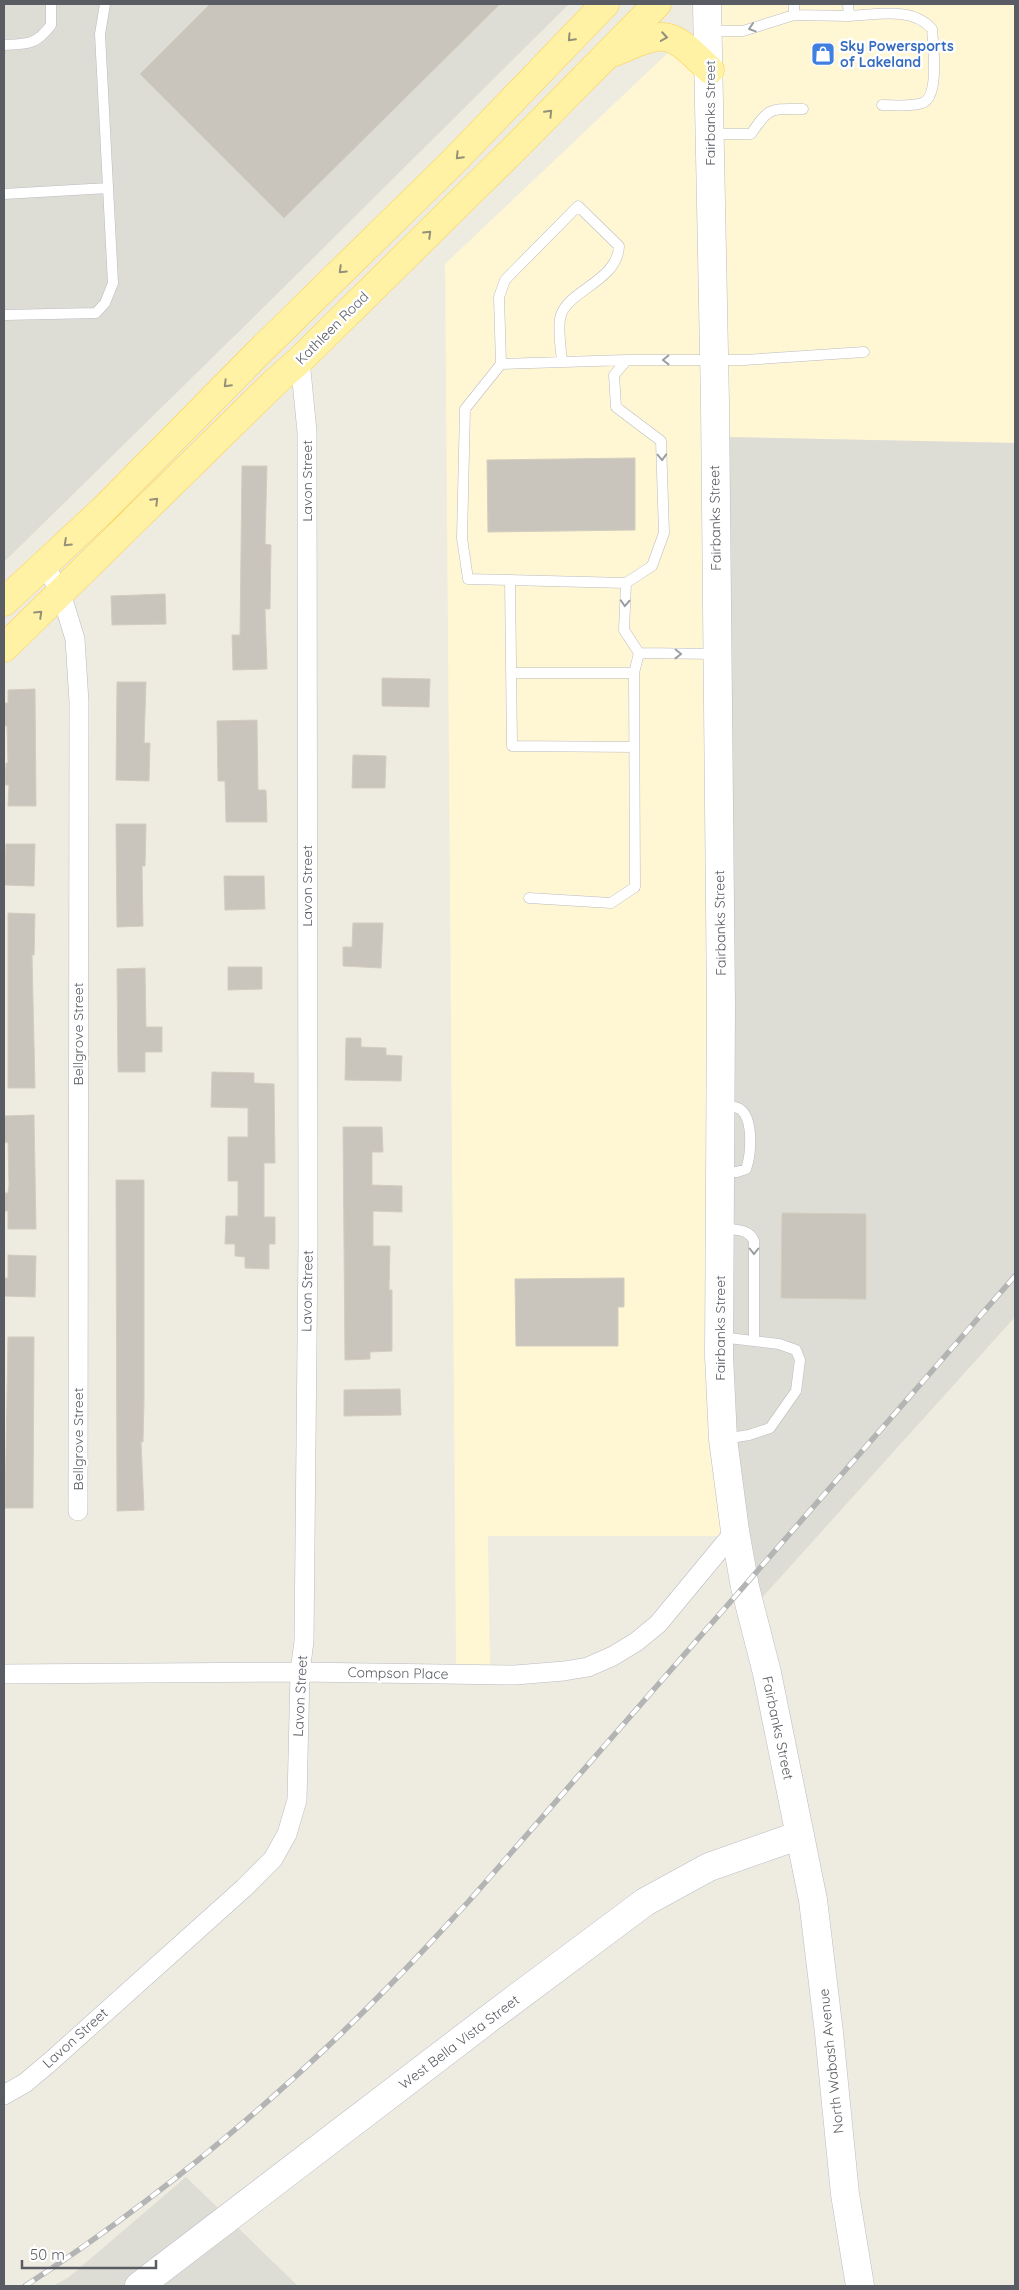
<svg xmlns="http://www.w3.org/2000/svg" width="1019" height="2290" viewBox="0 0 1019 2290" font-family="Quicksand,sans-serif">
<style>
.commercial{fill:#fff6d4}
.industrial{fill:#deddd5}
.building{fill:#c9c5bd;stroke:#d3cdbe}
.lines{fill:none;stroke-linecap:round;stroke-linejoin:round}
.lane-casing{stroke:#b9bbc1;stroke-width:11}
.street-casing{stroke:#b9bbc1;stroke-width:20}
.secondary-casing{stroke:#b9bdc4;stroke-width:29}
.primary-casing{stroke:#ffd048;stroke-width:29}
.lane{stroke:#fff;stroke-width:10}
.street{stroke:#fff;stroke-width:19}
.secondary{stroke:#fff;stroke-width:28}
.primary{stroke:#fff2a4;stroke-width:28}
.rail-casing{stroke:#b3b4b4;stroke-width:5.5}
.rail{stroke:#fff;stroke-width:4;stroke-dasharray:11;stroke-linecap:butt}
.oneway{stroke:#9b9ea1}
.oneway2{stroke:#93917a}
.labels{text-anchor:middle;stroke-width:5;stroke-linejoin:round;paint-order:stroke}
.shop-label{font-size:14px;font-weight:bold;fill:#366cbe;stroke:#fff;text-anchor:start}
.street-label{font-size:14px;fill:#595d63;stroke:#fff}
</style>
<rect width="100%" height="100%" fill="#eeebe0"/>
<path class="commercial" d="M 718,4 L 1015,4 L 1015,443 L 725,437 L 720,75 L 724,71 L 720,67 Z
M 672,49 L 699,74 L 724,1529 L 718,1536 L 488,1536 L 490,1665 L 456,1664 L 445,264 Z"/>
<path class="industrial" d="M 4,4 L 569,4 L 270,301 L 4,562 Z
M 725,437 L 1015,443 L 1015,1317 L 759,1601 L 746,1534 L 749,1530 L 745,1526 L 733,1438 Z
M 186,2177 L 221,2211 L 123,2286 L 53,2286 L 69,2277 Z
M 235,2225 L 298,2286 L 154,2286 Z"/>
<path class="building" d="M 210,4 L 500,4 L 284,218 L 140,74 Z
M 635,458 L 635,530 L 488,532 L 487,460 Z
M 242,466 L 267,466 L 265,544 L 271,545 L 270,609 L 265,609 L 267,669 L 233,670 L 232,635 L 240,635 Z
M 165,594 L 166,624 L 112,625 L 111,596 Z
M 382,678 L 430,679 L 429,707 L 382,706 Z
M 117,682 L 146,682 L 144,743 L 150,743 L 149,781 L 116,780 Z
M 35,689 L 36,806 L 8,806 L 9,785 L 5,785 L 6,763 L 8,763 L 7,726 L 4,726 L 4,703 L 8,703 L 8,690 Z
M 257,720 L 258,790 L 266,790 L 267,822 L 226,822 L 225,781 L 218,781 L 217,721 Z
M 353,755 L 386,756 L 385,788 L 352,788 Z
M 116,824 L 146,824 L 145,866 L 142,866 L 143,926 L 117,927 Z
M 6,844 L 35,844 L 34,886 L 5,885 Z
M 224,876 L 264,876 L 265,909 L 225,910 Z
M 8,913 L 35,914 L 34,955 L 32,955 L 35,1088 L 8,1088 Z
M 353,923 L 383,923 L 381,968 L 343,966 L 343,947 L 352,947 Z
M 228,967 L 262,967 L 262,989 L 228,990 Z
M 145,968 L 146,1027 L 162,1027 L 162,1052 L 145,1052 L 145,1072 L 118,1072 L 117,969 Z
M 346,1038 L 361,1038 L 361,1047 L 386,1048 L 386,1055 L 402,1056 L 401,1081 L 345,1080 Z
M 212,1072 L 254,1073 L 254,1083 L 274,1084 L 275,1163 L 264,1163 L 264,1217 L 275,1217 L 275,1244 L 269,1244 L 269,1269 L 245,1268 L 245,1257 L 235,1256 L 235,1244 L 225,1244 L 226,1216 L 238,1216 L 238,1181 L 228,1181 L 228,1137 L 248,1137 L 248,1108 L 211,1107 Z
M 34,1115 L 36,1229 L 8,1229 L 8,1211 L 4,1211 L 4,1193 L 8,1193 L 9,1185 L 8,1142 L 4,1143 L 4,1116 Z
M 343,1127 L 382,1127 L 383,1152 L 372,1152 L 372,1185 L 402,1186 L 402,1212 L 373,1211 L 373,1246 L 390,1246 L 389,1290 L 392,1290 L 392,1351 L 370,1352 L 370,1359 L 345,1360 Z
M 116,1180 L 144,1180 L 144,1400 L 143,1442 L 141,1442 L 144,1510 L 117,1511 Z
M 782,1213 L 866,1214 L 866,1299 L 781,1298 Z
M 8,1255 L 36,1256 L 35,1297 L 4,1296 L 4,1278 L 8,1278 Z
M 624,1278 L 624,1307 L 618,1307 L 618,1346 L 516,1346 L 515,1279 Z
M 8,1337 L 34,1337 L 33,1508 L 5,1508 Z
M 400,1389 L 401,1415 L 344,1416 L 344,1390 Z"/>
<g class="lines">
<g class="lane-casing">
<path id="lane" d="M 794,4 L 794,15
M 849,16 C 876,15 912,6 932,29 C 933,44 940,98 922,103 C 911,107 894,105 882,105
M 710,31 L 743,31 L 794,15 L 849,16 L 848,4
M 4,45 C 28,44 36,45 51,25 L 51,4
M 711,134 L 751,134 C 770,106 770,109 803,109
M 4,194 L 108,188
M 4,315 L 96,313 L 105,303 L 113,283 L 100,34 L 105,4
M 501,364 L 499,297 L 505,280 L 578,206 L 619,246 C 618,282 564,291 560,319 C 558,333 561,349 562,362
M 510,580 L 512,746 L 634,747
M 626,583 L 468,579 L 462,538 L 465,409 L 501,364 L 627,360
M 639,653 L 716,654
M 511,673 L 634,673
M 529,898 L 611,903 L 635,887 L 634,673 L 639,653 L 624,630 L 626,583 L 652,566 L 664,533 L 661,441 L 616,407 L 614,375 L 627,360 L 744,360 L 864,352
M 721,1104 C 727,1105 735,1106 740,1109 C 754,1119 751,1155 746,1169 L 737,1172 L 721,1172
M 721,1228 C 733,1230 749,1228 754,1241 L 754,1341
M 720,1337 L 779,1344 L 796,1350 L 800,1360 L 796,1391 L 770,1428 L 749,1435 L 724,1439"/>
</g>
<g class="street-casing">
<path id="street" d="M 44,564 L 61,593 L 75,639 L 79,702 L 78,1511
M 4,1674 L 300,1672 L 515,1675 L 564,1671 L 588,1667 L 613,1656 L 636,1642 L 658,1624 L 735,1531
M 4,2095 L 25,2083 L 50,2062 L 244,1888 L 273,1859 L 287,1834 L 297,1800 L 300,1672 L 304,1641 L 308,1244 L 307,432 L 300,360"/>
</g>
<g class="secondary-casing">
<path id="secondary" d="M 707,4 L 715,403 L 721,1006 L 719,1356 L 723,1439 L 735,1531 L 745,1587 L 767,1673 L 813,1900 L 829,2033 L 845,2194 L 860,2286
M 139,2286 L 491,2017 L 645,1902 L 709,1867 L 800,1835"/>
</g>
<g class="primary-casing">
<path id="primary" d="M 615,52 C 668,29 669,30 710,70
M 4,602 L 103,510 L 256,355 L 453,162 L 605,4
M 4,648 L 274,383 L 300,360 L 515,148 L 657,4"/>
</g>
<use href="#lane" class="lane"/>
<use href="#street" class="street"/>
<use href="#secondary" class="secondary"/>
<use href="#primary" class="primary"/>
<g class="rail-casing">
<path id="rail" d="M 25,2286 C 157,2200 281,2097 391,1984 C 418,1957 443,1929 469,1901 L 1015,1276"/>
</g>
<use href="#rail" class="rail"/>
</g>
<defs><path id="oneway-chevron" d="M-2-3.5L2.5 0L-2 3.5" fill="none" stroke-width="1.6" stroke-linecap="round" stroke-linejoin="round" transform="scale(1.25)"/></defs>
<g class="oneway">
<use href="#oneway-chevron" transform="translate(752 28) rotate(162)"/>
<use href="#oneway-chevron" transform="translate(666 360) rotate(179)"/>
<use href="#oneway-chevron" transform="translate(662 457) rotate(88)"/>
<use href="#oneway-chevron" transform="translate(625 603) rotate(93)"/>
<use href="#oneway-chevron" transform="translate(678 654) rotate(1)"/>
<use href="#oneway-chevron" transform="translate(754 1251) rotate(90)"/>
</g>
<g class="oneway2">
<use href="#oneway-chevron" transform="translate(664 37) rotate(9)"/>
<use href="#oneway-chevron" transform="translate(571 38) rotate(134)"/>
<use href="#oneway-chevron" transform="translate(549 113) rotate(-46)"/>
<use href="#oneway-chevron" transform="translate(459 156) rotate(134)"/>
<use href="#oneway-chevron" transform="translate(428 234) rotate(-44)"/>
<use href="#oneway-chevron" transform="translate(342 270) rotate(136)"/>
<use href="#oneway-chevron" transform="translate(227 384) rotate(135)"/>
<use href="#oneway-chevron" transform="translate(155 501) rotate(-45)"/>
<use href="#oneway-chevron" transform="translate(67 543) rotate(137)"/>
<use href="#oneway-chevron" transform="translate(39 614) rotate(-44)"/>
</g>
<defs>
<g id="shop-square" transform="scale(1.25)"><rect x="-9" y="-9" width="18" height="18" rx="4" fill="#3f7fe0" stroke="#fff"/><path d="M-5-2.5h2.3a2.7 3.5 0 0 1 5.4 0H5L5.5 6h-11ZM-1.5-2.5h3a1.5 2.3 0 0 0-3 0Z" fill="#fff"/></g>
</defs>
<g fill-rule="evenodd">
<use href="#shop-square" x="823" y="54"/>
</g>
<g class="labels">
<g class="shop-label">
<text x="840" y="51">Sky Powersports<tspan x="840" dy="16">of Lakeland</tspan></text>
</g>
<g class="street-label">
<text transform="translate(710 113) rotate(-90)" y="5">Fairbanks Street</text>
<text transform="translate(332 328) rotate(-45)" y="5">Kathleen Road</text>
<text transform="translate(307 481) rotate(-90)" y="5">Lavon Street</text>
<text transform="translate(715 518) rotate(-91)" y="5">Fairbanks Street</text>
<text transform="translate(307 886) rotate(-90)" y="5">Lavon Street</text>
<text transform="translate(720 923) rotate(-91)" y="5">Fairbanks Street</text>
<text transform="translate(78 1034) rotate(-90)" y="5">Bellgrove Street</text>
<text transform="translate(307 1291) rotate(-89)" y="5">Lavon Street</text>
<text transform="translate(720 1328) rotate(-90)" y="5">Fairbanks Street</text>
<text transform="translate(78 1439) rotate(-90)" y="5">Bellgrove Street</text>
<text transform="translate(398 1673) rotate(1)" y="5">Compson Place</text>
<text transform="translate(300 1696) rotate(-87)" y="5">Lavon Street</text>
<text transform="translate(778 1728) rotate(78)" y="5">Fairbanks Street</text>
<text transform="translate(75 2038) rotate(-42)" y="5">Lavon Street</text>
<text transform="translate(459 2042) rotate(-37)" y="5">West Bella Vista Street</text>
<text transform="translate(831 2061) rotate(-96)" y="5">North Wabash Avenue</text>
</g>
</g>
<rect width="1019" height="2290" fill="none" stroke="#595d63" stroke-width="10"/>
<path d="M22 2260v8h134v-8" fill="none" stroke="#595d63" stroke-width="2.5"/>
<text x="30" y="2260" font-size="15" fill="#595d63" stroke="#ffffff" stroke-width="4" paint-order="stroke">50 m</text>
</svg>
